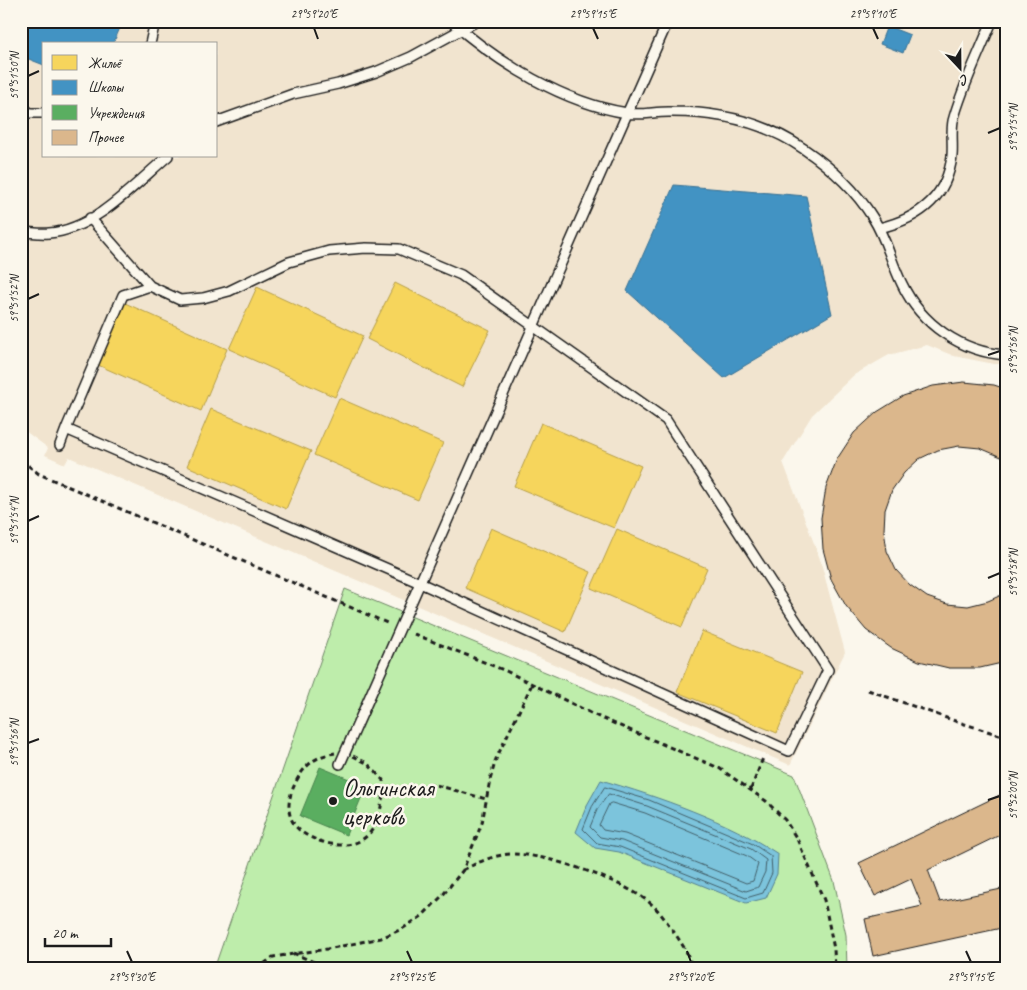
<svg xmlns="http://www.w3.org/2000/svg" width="1027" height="990" viewBox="0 0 1027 990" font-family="Caveat,sans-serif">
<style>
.built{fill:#f1e4cf;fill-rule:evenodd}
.green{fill:#beedab;stroke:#6d8464}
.water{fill:#7cc4dc;stroke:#56818f}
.homes{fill:#f6d55c;stroke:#b59e49}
.schools{fill:#4393c3;stroke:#376f91}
.public{fill:#5aae61;stroke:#47824c}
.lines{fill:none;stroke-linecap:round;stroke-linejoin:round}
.shore{stroke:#425f69;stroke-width:1}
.building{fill:#dbb78c;stroke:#1c1c1c}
.lane-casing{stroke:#1c1c1c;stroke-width:12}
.path{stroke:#1c1c1c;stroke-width:3;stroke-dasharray:5 4;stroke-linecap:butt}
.lane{stroke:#fbf7ec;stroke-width:9}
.ticks{fill:none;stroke:#1c1c1c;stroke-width:2}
.poi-dot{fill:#1c1c1c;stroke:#fbf7ec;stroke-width:2}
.labels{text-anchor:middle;stroke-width:5;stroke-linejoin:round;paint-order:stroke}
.poi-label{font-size:25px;fill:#1c1c1c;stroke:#fbf7ec;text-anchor:start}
.neatline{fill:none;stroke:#1c1c1c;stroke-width:2}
.ticks-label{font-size:12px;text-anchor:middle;fill:#1c1c1c}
</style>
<rect width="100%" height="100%" fill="#fbf7ec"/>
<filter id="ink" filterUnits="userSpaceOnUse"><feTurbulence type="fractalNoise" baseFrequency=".02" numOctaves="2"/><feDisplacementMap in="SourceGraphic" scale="10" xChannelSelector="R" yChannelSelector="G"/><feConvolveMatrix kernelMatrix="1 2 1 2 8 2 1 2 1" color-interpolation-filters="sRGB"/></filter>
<g filter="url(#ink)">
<path class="built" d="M 21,21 L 1006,21 L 1006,364 L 994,364 L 954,356 L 927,345 L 889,355 L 854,375 L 812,415 L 783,462 L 820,559 L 845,652 L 790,765 L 69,457 L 65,464 L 45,455 L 48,448 L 21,428 ZM 44,44 L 216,44 L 216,156 L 44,156 Z"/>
<path class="green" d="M 345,589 L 794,775 L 834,881 L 846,935 L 847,969 L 214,969 Z"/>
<path class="water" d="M 601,780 C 659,797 728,821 778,854 L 777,874 L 766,898 L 746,903 L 619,852 L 595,848 L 576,832 L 587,805 Z"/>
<path class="homes" d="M 395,283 L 490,330 L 462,387 L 367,339 Z
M 257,287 L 363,336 L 335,397 L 229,349 Z
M 125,303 L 227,349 L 201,411 L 98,365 Z
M 339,398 L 443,443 L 418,500 L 314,455 Z
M 211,409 L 311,451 L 286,509 L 187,466 Z
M 541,423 L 641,466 L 614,528 L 514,486 Z
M 491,528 L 591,572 L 565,632 L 465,588 Z
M 617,529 L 707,568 L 682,627 L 591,588 Z
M 702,631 L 802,672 L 777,733 L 677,692 Z"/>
<path class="schools" d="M 21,21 L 123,21 L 113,44 L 44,44 L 44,65 L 21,56 Z
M 887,26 L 910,35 L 903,53 L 880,44 Z
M 674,185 L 806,196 L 832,314 L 724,378 L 627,291 Z"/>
<path class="public" d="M 320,767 L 366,786 L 346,835 L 300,816 Z"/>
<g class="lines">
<path class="shore" d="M 605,787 L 649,800 L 753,844 L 771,856 L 772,873 L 763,893 L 746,898 L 620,847 L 597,843 L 583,829 L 592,807 Z
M 609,794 L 647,806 L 751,849 L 766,860 L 765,872 L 758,887 L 746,891 L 622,841 L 600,837 L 590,827 L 597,810 Z
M 612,803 L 645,813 L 747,856 L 758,864 L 753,881 L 746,883 L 625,834 L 603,830 L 599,825 L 609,804 Z"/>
</g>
<path class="building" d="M 964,382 L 994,385 L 1006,389 L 1006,459 L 980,448 L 959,446 L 938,450 L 919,459 L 904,473 L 892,490 L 885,510 L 884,530 L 887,551 L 896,570 L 910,585 L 927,597 L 947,604 L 968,606 L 988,601 L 1006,593 L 1006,662 L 980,668 L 949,668 L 919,661 L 891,648 L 866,630 L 846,606 L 831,579 L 823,549 L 821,518 L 826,488 L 837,459 L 854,433 L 877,412 L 903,396 L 933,386 Z
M 1006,792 L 1006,832 L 928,870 L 940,902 L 1006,888 L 1006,927 L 873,956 L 865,919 L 922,906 L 911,879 L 875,896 L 859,863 Z"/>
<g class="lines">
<g class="lane-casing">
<path id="lane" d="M 451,21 C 498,63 564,103 627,113 C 641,116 657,111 672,112 C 719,112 765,122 804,149 C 832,168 855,189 873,218 C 886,238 891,262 902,284 C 921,324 961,352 1006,355
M 150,44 L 155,21
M 21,106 L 30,113 L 44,113
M 216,122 L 293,94 L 338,84 L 376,72 L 411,57 L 477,21
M 90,218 L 150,286 L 180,300 L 203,298 L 229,291 L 289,262 L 329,251 L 366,248 L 399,249 L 461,275 L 666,420 L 828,670 L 789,751 L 420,583 L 66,429 L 123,295 L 150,286
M 879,228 C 918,219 947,198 952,156 C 953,144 951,132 953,121 C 962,87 979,54 992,21
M 21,232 C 30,232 40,234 49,233 C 94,230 135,184 168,156
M 60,445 L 66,429
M 340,764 L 668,21"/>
</g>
<path class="path" d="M 21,460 L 39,474 L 387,623
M 414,634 L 506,671 L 601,718 L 719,768 L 766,801 L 785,820 L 797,839 L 824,900 L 834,949 L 835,969
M 868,690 L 952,720 L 1006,737
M 345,752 L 367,763 L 383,780 C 384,820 370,856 323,842 C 289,832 280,810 298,778 C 309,759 324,753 345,752 Z
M 751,789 L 763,758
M 383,791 L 409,786 L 436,785 L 486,799
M 463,870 C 479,862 495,854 514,854 C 550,855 621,880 649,902 C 661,912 669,925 678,938 C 684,947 691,958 691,969
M 293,953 L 330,969
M 257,969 L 273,957 L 327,949 L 381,938 L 402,929 L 422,916 L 442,896 L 463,870 L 482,823 L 490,780 L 496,759 L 532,684"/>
<use href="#lane" class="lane"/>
</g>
</g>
<path class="ticks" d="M 314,28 L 318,39M 593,28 L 598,39M 873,28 L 878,39M 28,76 L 39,71M 988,133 L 1000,128M 28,299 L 39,294M 988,355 L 1000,351M 28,521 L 39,516M 988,578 L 1000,573M 28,743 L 39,739M 988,800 L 1000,796M 127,951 L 132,962M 407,951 L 412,962M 687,951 L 691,962M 966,951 L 971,962"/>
<circle class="poi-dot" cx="333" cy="801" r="5"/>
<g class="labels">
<g class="poi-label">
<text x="343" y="796">Ольгинская<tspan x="343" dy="29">церковь</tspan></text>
</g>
</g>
<rect width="1027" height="990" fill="none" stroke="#fbf7ec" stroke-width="55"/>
<rect x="42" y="42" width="175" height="115" fill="#fbf7ec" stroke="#a29f99"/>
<rect x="52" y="55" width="25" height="15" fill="#f6d55c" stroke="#a29f99"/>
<text x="88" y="68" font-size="15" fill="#1c1c1c">Жильё</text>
<rect x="52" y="80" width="25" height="15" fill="#4393c3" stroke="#a29f99"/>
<text x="88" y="92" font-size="15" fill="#1c1c1c">Школы</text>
<rect x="52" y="105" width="25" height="15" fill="#5aae61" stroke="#a29f99"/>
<text x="88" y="118" font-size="15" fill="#1c1c1c">Учреждения</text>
<rect x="52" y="130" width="25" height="15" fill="#dbb78c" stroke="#a29f99"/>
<text x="88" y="142" font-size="15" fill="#1c1c1c">Прочее</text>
<g transform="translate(960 68) rotate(158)" stroke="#fbf7ec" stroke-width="4" paint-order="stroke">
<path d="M0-4L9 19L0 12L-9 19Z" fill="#1c1c1c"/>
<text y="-8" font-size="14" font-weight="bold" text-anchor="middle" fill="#1c1c1c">С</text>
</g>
<path d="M45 938v8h66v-8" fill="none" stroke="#1c1c1c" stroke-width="2.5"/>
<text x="52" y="938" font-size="15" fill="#1c1c1c" stroke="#fbf7ec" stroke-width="4" paint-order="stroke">20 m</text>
<rect x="28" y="28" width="972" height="934" class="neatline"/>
<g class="ticks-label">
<text x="314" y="18">29°59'20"E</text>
<text x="593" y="18">29°59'15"E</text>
<text x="873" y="18">29°59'10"E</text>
<text transform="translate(14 76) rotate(-90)" y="4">59°51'50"N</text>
<text transform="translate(1013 128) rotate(-90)" y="4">59°51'54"N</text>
<text transform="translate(14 299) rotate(-90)" y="4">59°51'52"N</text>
<text transform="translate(1013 351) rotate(-90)" y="4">59°51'56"N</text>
<text transform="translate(14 521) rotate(-90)" y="4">59°51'54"N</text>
<text transform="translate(1013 573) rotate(-90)" y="4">59°51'58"N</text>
<text transform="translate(14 743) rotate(-90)" y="4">59°51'56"N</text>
<text transform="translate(1013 796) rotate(-90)" y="4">59°52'00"N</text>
<text x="132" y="981">29°59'30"E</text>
<text x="412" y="981">29°59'25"E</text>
<text x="691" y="981">29°59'20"E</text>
<text x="971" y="981">29°59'15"E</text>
</g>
</svg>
